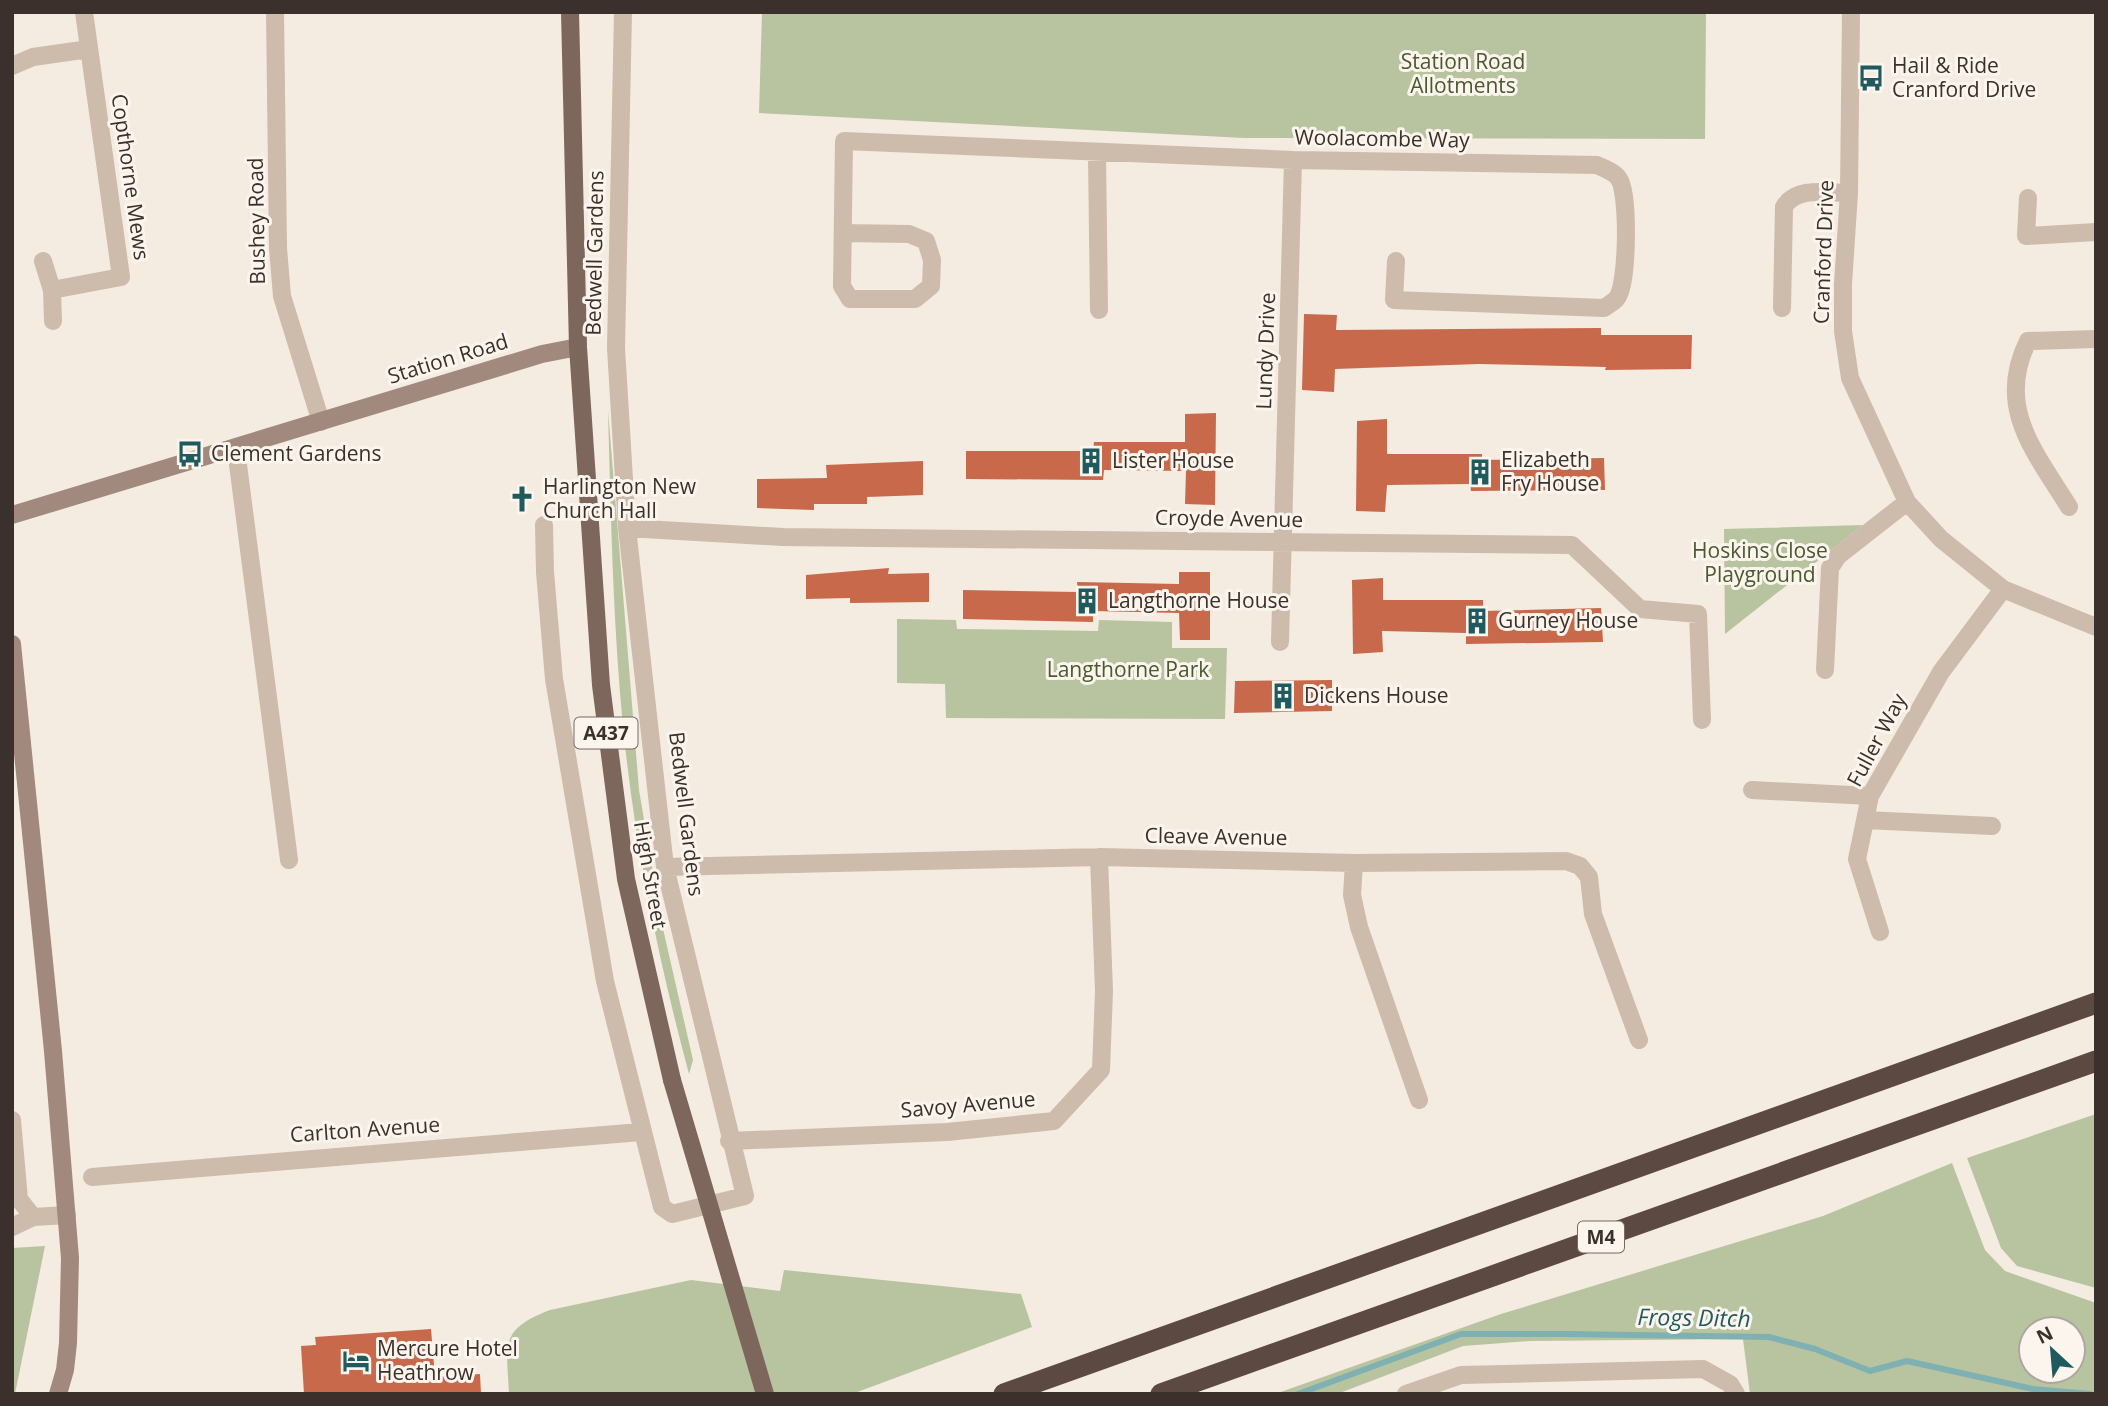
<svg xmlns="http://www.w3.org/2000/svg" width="2108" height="1406" viewBox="0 0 2108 1406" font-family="'Open Sans',sans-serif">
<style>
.green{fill:#b8c4a0;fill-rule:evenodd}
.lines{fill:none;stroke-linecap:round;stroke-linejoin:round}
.stream{stroke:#7fb0b2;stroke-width:6}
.building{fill:#c8694b}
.street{stroke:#cdbbac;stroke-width:18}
.secondary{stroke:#a18a7d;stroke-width:18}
.primary{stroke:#7d675c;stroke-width:18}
.highway{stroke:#5c4a42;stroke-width:21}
.primary-bridge{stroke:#7d675c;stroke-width:18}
.labels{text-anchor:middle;stroke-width:6;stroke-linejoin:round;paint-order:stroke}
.shield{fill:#fbf5ee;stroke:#756b66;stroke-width:2}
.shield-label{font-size:19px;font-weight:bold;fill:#3b302b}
.park-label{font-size:21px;fill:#4a5a2e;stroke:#fbf5ee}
.poi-label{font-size:21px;fill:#3b302b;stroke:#fbf5ee;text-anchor:start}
.street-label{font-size:21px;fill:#3b302b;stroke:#fbf5ee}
.water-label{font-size:23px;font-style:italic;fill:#1f5a5e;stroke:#fbf5ee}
</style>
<rect width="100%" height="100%" fill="#f4ebe1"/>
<path class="green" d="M 762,12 L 1706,12 L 1705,139 L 1244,138 L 759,113 Z
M 608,410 L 639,790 L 661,920 L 693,1060 L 689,1074 C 660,966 637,856 625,745 C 613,634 611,521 608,410 Z
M 1863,525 L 1725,634 L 1724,529 Z
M 897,619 L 956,620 L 957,629 L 1098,631 L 1099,620 L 1172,622 L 1172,648 L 1227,648 L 1225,719 L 946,718 L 945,684 L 897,683 Z
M 2096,1114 L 2096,1288 L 2017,1266 L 2001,1248 L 1967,1158 Z
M 1952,1163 L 1985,1250 L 2005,1271 L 2096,1303 L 2096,1394 L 1750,1394 L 1743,1339 L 1530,1341 L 1463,1346 L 1337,1394 L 1275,1394 L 1501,1314 L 1823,1216 ZM 2031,1329 L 2073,1329 L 2073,1371 L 2031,1371 Z
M 45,1246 L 15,1394 L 12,1394 L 12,1248 Z
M 784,1270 L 1021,1294 L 1032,1327 L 852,1394 L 509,1394 C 507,1345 498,1330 550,1310 L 691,1280 L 780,1291 Z"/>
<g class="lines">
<path class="stream" d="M 1298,1394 L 1461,1334 L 1566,1334 L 1769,1337 L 1815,1349 L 1870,1371 L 1907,1361 L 2033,1389 L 2090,1394"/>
</g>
<path class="building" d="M 1304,314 L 1337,315 L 1336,330 L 1601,328 L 1601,335 L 1692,335 L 1691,369 L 1605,370 L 1606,367 L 1479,364 L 1335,369 L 1334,392 L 1302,390 Z
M 1216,413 L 1215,505 L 1185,504 L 1186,471 L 1104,470 L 1103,480 L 966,479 L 966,451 L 1093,451 L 1094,442 L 1185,442 L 1185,414 Z
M 1387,419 L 1387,454 L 1482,454 L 1482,460 L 1604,458 L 1605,490 L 1471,491 L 1470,484 L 1387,485 L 1385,512 L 1356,511 L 1357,421 Z
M 923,461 L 923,495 L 867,497 L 867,504 L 814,504 L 814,510 L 757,508 L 757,479 L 827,478 L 826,465 Z
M 889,568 L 888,574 L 929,573 L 929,602 L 850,603 L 850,598 L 806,599 L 806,575 Z
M 1179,572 L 1210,572 L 1210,640 L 1180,640 L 1179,613 L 1093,611 L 1093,622 L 963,619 L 963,590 L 1078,592 L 1077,582 L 1179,584 Z
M 1383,578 L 1383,600 L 1483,600 L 1483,611 L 1601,608 L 1603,642 L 1466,644 L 1466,633 L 1382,631 L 1383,652 L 1353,654 L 1352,580 Z
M 1332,680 L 1332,711 L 1234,713 L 1235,681 Z
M 431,1329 L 435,1377 L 480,1374 L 481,1394 L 304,1394 L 301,1346 L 316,1345 L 315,1337 Z"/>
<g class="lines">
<path class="street" d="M 275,12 L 278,248 L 282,296 L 321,422
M 1851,12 L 1849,193 L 1843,284 L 1843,331 L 1850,378 L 1907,502 L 1941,539 L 2003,589 L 2096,627
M 12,66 L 33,57 L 89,49
M 1097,154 L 1099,310
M 2028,198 L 2026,236 L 2096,232
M 843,233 L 909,234 L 926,241 L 932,260 L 931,286 L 915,299 L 850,299 L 842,286 L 844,141 L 1293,160 L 1597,165 C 1605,169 1615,172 1619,179 C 1629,194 1628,284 1617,298 C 1614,302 1608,305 1604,308 L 1394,300 L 1396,261
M 43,261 L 52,290 L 53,321
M 52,290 L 121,277 L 84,12
M 1782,308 L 1784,207 C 1796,186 1827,193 1849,193
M 236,449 L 289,860
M 2069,507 C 2035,452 1995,407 2028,341 L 2096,339
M 544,525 L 545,572 L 554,679 L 605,981 L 662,1207 L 672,1214 L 745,1196 L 665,867 L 627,528 L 616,348 L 623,12
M 627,528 L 783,537 L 1572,545 L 1640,609 L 1698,614 L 1702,720
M 1280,642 L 1293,160
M 1825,670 L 1830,568 L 1838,556 L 1907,502
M 1752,790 L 1870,796
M 1865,820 L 1992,826
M 1354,863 L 1352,895 L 1359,927 L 1419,1100
M 665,867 L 1099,857 L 1354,863 L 1566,861 L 1580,866 L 1589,877 L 1593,914 L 1639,1040
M 1880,932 L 1857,859 L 1870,796 L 1941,672 L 2003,589
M 12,1120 L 19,1199 L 33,1217 L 67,1215
M 729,1141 L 947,1132 L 1054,1121 L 1101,1070 L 1104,991 L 1099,857
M 92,1177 L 641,1132
M 12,1227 L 33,1217
M 1406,1394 L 1461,1375 L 1703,1369 L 1730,1384 L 1736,1394"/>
<path class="secondary" d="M 12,515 L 542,354 L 578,347
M 12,644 L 53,1051 L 70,1258 L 68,1343 L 65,1370 L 58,1394"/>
<path class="primary" d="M 570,12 L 578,347 L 601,685 L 626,879 L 672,1080"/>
<path class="highway" d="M 1004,1394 L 2096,1003
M 1161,1394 L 2096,1061"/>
<path class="primary-bridge" d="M 672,1080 L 765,1394"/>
</g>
<defs>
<g id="bus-bare" transform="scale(2.1)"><path d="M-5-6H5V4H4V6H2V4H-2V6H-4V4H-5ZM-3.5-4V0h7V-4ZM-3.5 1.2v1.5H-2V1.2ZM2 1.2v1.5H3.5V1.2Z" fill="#1f5a5e" stroke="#fbf5ee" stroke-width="2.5" paint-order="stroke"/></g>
<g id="building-bare" transform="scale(2.1)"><path d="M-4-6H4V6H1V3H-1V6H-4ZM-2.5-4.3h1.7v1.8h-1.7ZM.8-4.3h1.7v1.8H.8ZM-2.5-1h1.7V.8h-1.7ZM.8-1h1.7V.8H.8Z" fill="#1f5a5e" stroke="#fbf5ee" stroke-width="2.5" paint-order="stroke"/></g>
<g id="church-bare" transform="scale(2.1)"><path d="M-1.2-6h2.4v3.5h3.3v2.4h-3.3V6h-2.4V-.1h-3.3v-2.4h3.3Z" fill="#1f5a5e" stroke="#fbf5ee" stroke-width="2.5" paint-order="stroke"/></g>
<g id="hotel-bare" transform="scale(2.1)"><path d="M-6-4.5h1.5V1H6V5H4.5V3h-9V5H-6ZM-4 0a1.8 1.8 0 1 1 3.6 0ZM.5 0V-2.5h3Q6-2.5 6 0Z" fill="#1f5a5e" stroke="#fbf5ee" stroke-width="2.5" paint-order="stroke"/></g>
</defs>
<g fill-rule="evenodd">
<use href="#bus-bare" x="1871" y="78"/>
<use href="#bus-bare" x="190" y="454"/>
<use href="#building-bare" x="1091" y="461"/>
<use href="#building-bare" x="1480" y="472"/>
<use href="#church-bare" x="522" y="499"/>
<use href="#building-bare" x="1087" y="601"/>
<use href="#building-bare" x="1477" y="621"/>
<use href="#building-bare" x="1283" y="696"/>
<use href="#hotel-bare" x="356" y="1361"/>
</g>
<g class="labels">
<g class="shield">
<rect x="574.5" y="717.5" width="63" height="31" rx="5"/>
<rect x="1578" y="1221.5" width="46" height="31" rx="5"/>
</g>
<g class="shield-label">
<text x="606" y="740">A437</text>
<text x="1601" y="1244">M4</text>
</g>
<g class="park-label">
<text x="1463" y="69">Station Road<tspan x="1463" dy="24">Allotments</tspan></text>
<text x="1760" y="558">Hoskins Close<tspan x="1760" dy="24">Playground</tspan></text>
<text x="1128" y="677">Langthorne Park</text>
</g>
<g class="poi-label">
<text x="1892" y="73">Hail &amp; Ride<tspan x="1892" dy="24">Cranford Drive</tspan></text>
<text x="211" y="461">Clement Gardens</text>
<text x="1501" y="467">Elizabeth<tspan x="1501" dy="24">Fry House</tspan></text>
<text x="1112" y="468">Lister House</text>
<text x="543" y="494">Harlington New<tspan x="543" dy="24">Church Hall</tspan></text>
<text x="1108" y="608">Langthorne House</text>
<text x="1498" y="628">Gurney House</text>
<text x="1304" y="703">Dickens House</text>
<text x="377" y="1356">Mercure Hotel<tspan x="377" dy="24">Heathrow</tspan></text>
</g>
<g class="street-label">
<text transform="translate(1382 139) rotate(1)" y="7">Woolacombe Way</text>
<text transform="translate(130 177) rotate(82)" y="7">Copthorne Mews</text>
<text transform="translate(257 221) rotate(-91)" y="7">Bushey Road</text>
<text transform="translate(1824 252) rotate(-88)" y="7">Cranford Drive</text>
<text transform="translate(595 253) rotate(-89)" y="7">Bedwell Gardens</text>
<text transform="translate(1266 351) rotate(-88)" y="7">Lundy Drive</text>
<text transform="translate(448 359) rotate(-17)" y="7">Station Road</text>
<text transform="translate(1229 519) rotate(1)" y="7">Croyde Avenue</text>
<text transform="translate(1877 740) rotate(-62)" y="7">Fuller Way</text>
<text transform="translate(686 814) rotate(83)" y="7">Bedwell Gardens</text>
<text transform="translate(1216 837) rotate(1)" y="7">Cleave Avenue</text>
<text transform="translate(650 875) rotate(80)" y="7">High Street</text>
<text transform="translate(968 1105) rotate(-5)" y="7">Savoy Avenue</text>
<text transform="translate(365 1130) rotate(-4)" y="7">Carlton Avenue</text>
</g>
<g class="water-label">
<text transform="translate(1694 1318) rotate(1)" y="8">Frogs Ditch</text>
</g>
</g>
<rect width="2108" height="1406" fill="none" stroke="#3b302b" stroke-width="28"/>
<g transform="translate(2052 1350) rotate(334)"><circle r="33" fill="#fbf5ee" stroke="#aea6a0" stroke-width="2"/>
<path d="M0-5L12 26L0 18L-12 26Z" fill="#1f5a5e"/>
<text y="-10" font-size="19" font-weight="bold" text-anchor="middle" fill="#3b302b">N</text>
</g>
</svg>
